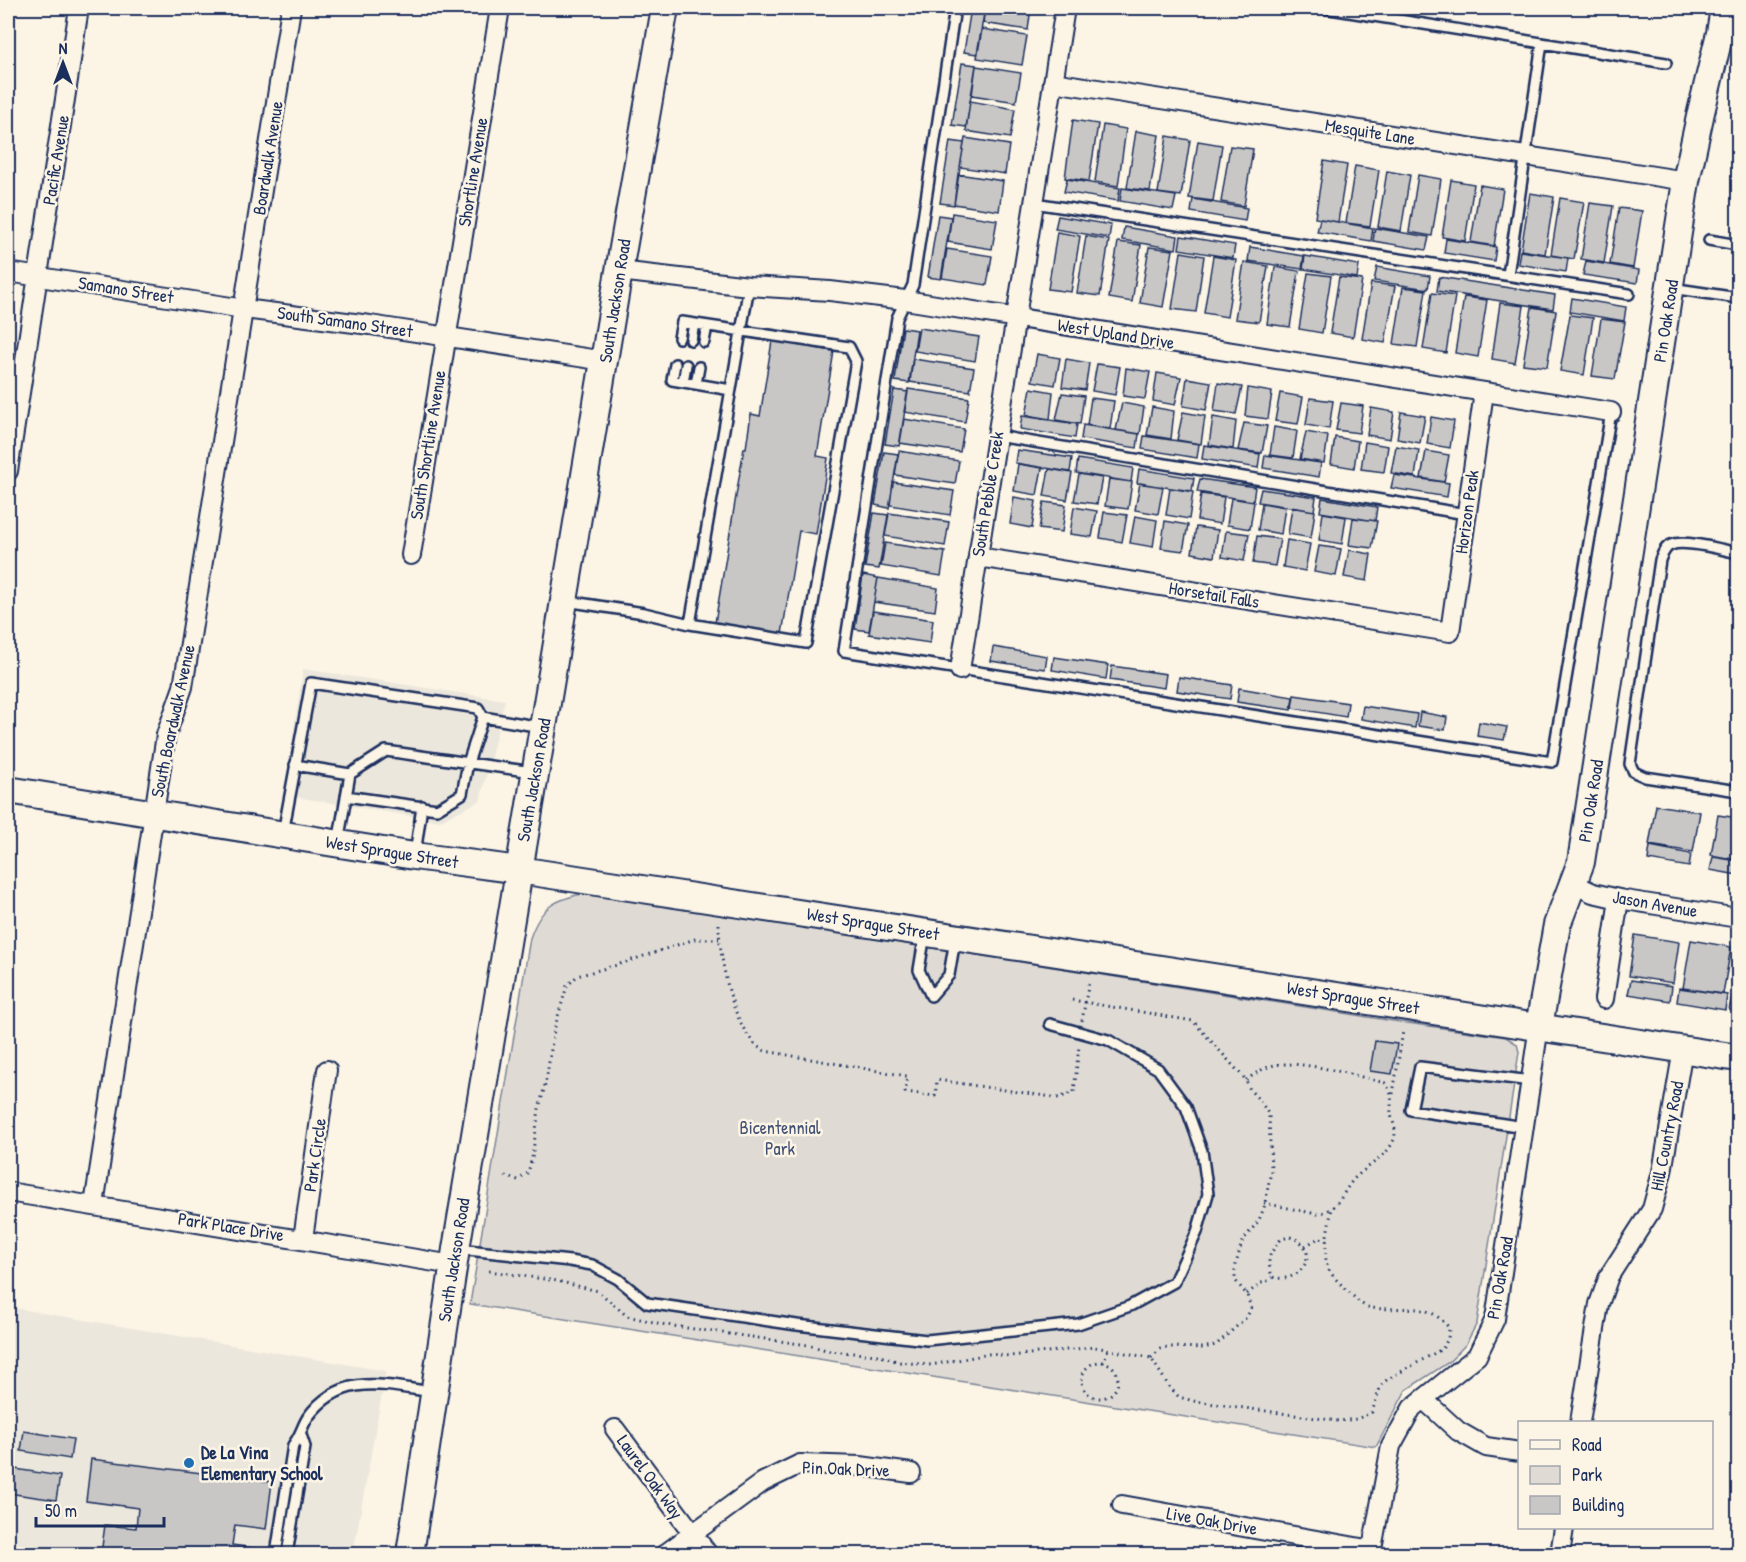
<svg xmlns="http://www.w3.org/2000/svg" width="1746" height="1562" viewBox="0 0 1746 1562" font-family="'Patrick Hand',sans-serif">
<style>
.built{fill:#ece7dc}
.green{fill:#dfdbd4;stroke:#7d8599;stroke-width:1.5}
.building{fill:#c8c7c6;stroke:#1b2f5e;stroke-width:1.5}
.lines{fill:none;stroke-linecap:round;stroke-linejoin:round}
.lane-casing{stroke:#1b2f5e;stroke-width:14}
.street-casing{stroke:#1b2f5e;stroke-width:22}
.secondary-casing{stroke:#1b2f5e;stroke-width:30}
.path{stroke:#1b2f5e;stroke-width:3;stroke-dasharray:1.5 4.5;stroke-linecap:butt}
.lane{stroke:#fcf5e5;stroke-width:9}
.street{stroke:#fcf5e5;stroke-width:18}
.secondary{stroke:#fcf5e5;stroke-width:26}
.poi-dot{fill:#1f6fb2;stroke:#fcf5e5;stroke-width:2}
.labels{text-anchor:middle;stroke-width:5;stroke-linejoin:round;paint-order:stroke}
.street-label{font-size:18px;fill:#1b2f5e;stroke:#fcf5e5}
.park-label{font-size:18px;fill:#425176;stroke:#fcf5e5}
.poi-label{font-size:18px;font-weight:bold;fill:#1b2f5e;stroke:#fcf5e5;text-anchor:start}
</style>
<rect width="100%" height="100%" fill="#fcf5e5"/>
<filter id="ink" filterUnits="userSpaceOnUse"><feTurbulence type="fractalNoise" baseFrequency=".0167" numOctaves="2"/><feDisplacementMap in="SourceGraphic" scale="12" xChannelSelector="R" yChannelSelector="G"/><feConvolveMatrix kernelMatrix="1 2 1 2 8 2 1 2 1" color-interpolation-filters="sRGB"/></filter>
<g filter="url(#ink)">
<path class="built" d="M 303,669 L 505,700 L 480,801 L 440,821 L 284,795 Z
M 8,1307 L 386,1371 L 353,1554 L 8,1554 Z"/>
<path class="green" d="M 587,893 L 1393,1021 L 1506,1037 L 1517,1044 L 1519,1052 L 1477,1323 L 1466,1344 L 1449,1362 L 1406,1390 L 1376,1447 L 470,1304 L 530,938 C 541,906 555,899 587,893 Z"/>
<path class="building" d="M 971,8 L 985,8 L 977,54 L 964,52 Z
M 985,8 L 1031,8 L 1028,30 L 983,23 Z
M 982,29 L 1027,36 L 1022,65 L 977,58 Z
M 962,63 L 976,65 L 966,127 L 952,125 Z
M 976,66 L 1021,73 L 1016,102 L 972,95 Z
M 970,101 L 1015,109 L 1010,138 L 966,131 Z
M 1073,120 L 1098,124 L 1089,181 L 1065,178 Z
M 1103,125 L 1126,129 L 1118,186 L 1095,182 Z
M 1136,131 L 1159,135 L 1150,191 L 1127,188 Z
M 1167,136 L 1190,140 L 1181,196 L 1158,193 Z
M 965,138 L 1009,145 L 1005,174 L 960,167 Z
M 950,141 L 964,143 L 954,205 L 940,203 Z
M 1198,141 L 1222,145 L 1213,201 L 1189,198 Z
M 1230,146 L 1253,149 L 1244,206 L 1221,202 Z
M 1324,161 L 1347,165 L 1338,222 L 1315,218 Z
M 1355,166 L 1379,170 L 1370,226 L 1346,223 Z
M 1387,171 L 1410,175 L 1401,231 L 1378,227 Z
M 958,174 L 1003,181 L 999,211 L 954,204 Z
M 1418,175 L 1441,179 L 1432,236 L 1409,232 Z
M 1067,179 L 1120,188 L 1118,201 L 1064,192 Z
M 1451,180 L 1474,184 L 1465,241 L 1442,237 Z
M 1480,185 L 1503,189 L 1494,246 L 1471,242 Z
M 1122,188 L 1176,196 L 1173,210 L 1120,201 Z
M 1530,193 L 1554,197 L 1545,254 L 1521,250 Z
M 1560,198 L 1584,202 L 1574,259 L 1551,255 Z
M 1193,199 L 1247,208 L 1245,221 L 1191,212 Z
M 1590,203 L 1613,206 L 1604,263 L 1581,259 Z
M 1619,208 L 1642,211 L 1633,268 L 1610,264 Z
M 952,213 L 997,220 L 992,249 L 948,242 Z
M 938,215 L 951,217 L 941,279 L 928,277 Z
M 1058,216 L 1111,225 L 1109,238 L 1055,229 Z
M 1320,219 L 1373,228 L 1371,241 L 1317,232 Z
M 1124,227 L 1178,236 L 1176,249 L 1122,240 Z
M 1375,228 L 1429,237 L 1426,250 L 1373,241 Z
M 1057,232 L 1080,236 L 1071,292 L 1048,289 Z
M 1086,236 L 1109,240 L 1100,296 L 1077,293 Z
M 1181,236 L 1235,245 L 1233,258 L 1179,249 Z
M 1446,239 L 1496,247 L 1494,261 L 1444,253 Z
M 1118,242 L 1141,245 L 1132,302 L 1109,298 Z
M 1149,247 L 1173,250 L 1163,307 L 1140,303 Z
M 1250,247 L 1304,256 L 1302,269 L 1248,261 Z
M 947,249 L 992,256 L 987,285 L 942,278 Z
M 1520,251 L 1568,258 L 1566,272 L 1518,264 Z
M 1181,252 L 1204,256 L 1196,312 L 1172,309 Z
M 1213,256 L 1236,260 L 1227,317 L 1204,313 Z
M 1305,256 L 1359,265 L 1357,278 L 1303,269 Z
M 1586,261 L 1639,270 L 1637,283 L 1583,275 Z
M 1244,262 L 1268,266 L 1259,322 L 1235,319 Z
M 1275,267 L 1299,271 L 1290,327 L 1267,324 Z
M 1377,267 L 1430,276 L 1428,289 L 1374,281 Z
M 1308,273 L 1331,276 L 1322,333 L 1299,329 Z
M 1339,277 L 1362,280 L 1353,337 L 1330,333 Z
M 1439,277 L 1555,295 L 1553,309 L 1437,291 Z
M 1371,283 L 1395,286 L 1385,343 L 1362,339 Z
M 1403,287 L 1426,290 L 1417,347 L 1394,344 Z
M 1432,293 L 1455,296 L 1446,353 L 1423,349 Z
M 1464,297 L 1487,300 L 1478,357 L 1455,353 Z
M 1572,298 L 1626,307 L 1624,321 L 1570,312 Z
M 1500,303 L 1524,306 L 1515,363 L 1492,359 Z
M 1532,307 L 1556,311 L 1547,367 L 1523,364 Z
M 1570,315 L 1593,318 L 1584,375 L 1560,371 Z
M 1601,319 L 1625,322 L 1615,379 L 1592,376 Z
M 903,328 L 917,330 L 909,383 L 895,381 Z
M 919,328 L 979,337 L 975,361 L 915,351 Z
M 772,341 L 834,351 L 817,456 L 828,458 L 816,534 L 799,531 L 782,634 L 715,623 L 744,448 L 746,448 L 751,414 L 760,416 Z
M 1037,354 L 1060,358 L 1055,385 L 1032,381 Z
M 913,359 L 974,368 L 970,391 L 910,382 Z
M 1066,359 L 1089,363 L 1085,390 L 1062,387 Z
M 1097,364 L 1120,367 L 1115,395 L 1092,391 Z
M 1126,368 L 1150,372 L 1145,399 L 1123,396 Z
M 1157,373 L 1181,377 L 1175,405 L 1153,401 Z
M 1187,378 L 1211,382 L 1206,410 L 1183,406 Z
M 1218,383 L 1242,387 L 1236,414 L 1214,411 Z
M 1031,388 L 1053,392 L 1050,419 L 1026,415 Z
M 1248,388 L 1272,392 L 1268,419 L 1245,416 Z
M 908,389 L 969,398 L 965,422 L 904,412 Z
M 894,390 L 908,392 L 899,446 L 885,444 Z
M 1062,393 L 1084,396 L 1080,424 L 1056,420 Z
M 1280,393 L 1303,397 L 1298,424 L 1275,421 Z
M 1091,398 L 1114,401 L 1110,429 L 1087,425 Z
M 1310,398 L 1333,401 L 1329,429 L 1306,425 Z
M 1122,403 L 1144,407 L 1140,434 L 1116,430 Z
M 1341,403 L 1363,406 L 1359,433 L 1336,430 Z
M 1152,407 L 1174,411 L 1171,439 L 1147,435 Z
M 1371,408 L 1394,412 L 1390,439 L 1367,435 Z
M 1183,412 L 1205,416 L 1201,444 L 1177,440 Z
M 1401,412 L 1425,416 L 1420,443 L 1397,439 Z
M 1022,416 L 1077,424 L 1075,438 L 1020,429 Z
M 1213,417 L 1236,421 L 1233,449 L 1209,445 Z
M 1431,417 L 1454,421 L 1450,448 L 1427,444 Z
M 904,419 L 964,429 L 960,452 L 900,443 Z
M 1244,423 L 1267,426 L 1262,453 L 1238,450 Z
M 1083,425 L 1139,434 L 1137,448 L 1081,439 Z
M 1274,427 L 1297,431 L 1293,458 L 1270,455 Z
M 1306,432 L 1328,436 L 1324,463 L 1300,459 Z
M 1144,436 L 1199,444 L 1197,458 L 1142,449 Z
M 1335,437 L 1358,441 L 1354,468 L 1331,464 Z
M 1365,442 L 1388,446 L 1384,472 L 1361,469 Z
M 1204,445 L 1260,454 L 1258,468 L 1202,459 Z
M 1396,446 L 1419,450 L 1415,477 L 1391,473 Z
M 1017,450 L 1072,458 L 1070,472 L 1015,463 Z
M 899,451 L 959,461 L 955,484 L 895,475 Z
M 1426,451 L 1449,455 L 1444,482 L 1421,478 Z
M 884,452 L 898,454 L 889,508 L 875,505 Z
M 1265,455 L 1321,463 L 1319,477 L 1263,468 Z
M 1078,459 L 1133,468 L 1131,482 L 1076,473 Z
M 1018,464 L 1042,468 L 1037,495 L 1014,491 Z
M 1049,469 L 1072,473 L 1067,500 L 1044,496 Z
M 1139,469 L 1194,478 L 1192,491 L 1137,483 Z
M 1079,474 L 1102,478 L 1097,504 L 1074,501 Z
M 1394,475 L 1449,483 L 1447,497 L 1391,488 Z
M 1109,479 L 1132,482 L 1128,509 L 1105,506 Z
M 1200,479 L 1255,487 L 1253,501 L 1197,492 Z
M 893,482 L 954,491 L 950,515 L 890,505 Z
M 1140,483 L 1163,487 L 1158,514 L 1135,510 Z
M 1170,488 L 1193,492 L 1189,519 L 1166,515 Z
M 1261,489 L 1316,497 L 1314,511 L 1258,502 Z
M 1201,494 L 1224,497 L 1220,524 L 1197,520 Z
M 1014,497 L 1036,501 L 1032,528 L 1010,524 Z
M 1231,498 L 1254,502 L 1250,529 L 1227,525 Z
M 1322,498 L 1377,507 L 1375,521 L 1320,512 Z
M 1044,502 L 1066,505 L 1062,532 L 1039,529 Z
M 1262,503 L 1285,507 L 1281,534 L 1258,530 Z
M 1074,507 L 1097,511 L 1092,537 L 1070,534 Z
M 1292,507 L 1315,511 L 1311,538 L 1288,534 Z
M 1104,512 L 1127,515 L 1122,542 L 1100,538 Z
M 874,513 L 888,515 L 879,569 L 865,567 Z
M 889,513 L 949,522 L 945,546 L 885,536 Z
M 1323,513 L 1346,517 L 1342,544 L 1319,540 Z
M 1135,516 L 1157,520 L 1153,547 L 1130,543 Z
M 1353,518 L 1377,521 L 1372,548 L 1349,545 Z
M 1165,521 L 1188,525 L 1183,551 L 1161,548 Z
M 1196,527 L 1218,530 L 1214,557 L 1192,553 Z
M 1226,531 L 1249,534 L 1244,561 L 1222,557 Z
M 1257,536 L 1280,539 L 1275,566 L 1253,563 Z
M 1287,540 L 1310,544 L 1305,571 L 1283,567 Z
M 885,543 L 945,552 L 941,576 L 881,566 Z
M 1319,546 L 1341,549 L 1336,576 L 1314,572 Z
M 1349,550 L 1371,554 L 1367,581 L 1344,577 Z
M 863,575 L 878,578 L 869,631 L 855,629 Z
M 878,578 L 938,588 L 935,611 L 874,602 Z
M 873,611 L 933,620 L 930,643 L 869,634 Z
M 993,647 L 1047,656 L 1045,669 L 991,661 Z
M 1054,657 L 1108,665 L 1106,679 L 1052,670 Z
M 1112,666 L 1166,674 L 1164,688 L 1110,680 Z
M 1179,677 L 1232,685 L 1230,699 L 1177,691 Z
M 1239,688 L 1293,697 L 1291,710 L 1237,702 Z
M 1294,695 L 1348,703 L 1346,717 L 1292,708 Z
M 1363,706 L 1417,714 L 1415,728 L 1361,719 Z
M 1420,712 L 1447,717 L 1445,730 L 1418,726 Z
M 1479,722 L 1507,727 L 1504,740 L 1477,736 Z
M 1656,805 L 1700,812 L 1693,852 L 1649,845 Z
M 1718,815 L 1738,818 L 1738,860 L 1711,855 Z
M 1650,846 L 1691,854 L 1689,867 L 1648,860 Z
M 1713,857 L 1738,861 L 1738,875 L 1710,870 Z
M 1635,935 L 1679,942 L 1673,983 L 1629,976 Z
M 1691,940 L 1731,947 L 1723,994 L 1683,988 Z
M 1631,980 L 1672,986 L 1670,1001 L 1628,994 Z
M 1679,988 L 1727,995 L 1725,1010 L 1677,1002 Z
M 1732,996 L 1738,997 L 1738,1012 L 1729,1010 Z
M 1375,1041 L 1397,1044 L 1392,1074 L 1370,1071 Z
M 24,1431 L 73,1439 L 70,1459 L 21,1451 Z
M 91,1459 L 272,1482 L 266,1529 L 235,1525 L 232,1545 L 260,1549 L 260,1554 L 101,1554 L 105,1525 L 136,1528 L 138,1508 L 86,1501 Z
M 9,1468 L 60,1476 L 56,1500 L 8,1493 Z"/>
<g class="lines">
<g class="lane-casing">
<path id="lane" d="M 955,8 L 913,285 L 897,318 L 844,651 L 1552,762 L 1611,412
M 1324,8 L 1666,63
M 1034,203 L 1629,294
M 1709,240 L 1738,245
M 1508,275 L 1542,43
M 1671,288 L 1738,298
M 679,338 L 682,322 L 849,347 L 856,361 L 806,643 L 690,624
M 691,340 L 694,324
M 704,342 L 707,326
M 675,364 L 672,380 L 731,390
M 683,382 L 686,365
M 696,384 L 699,367
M 997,436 L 1466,514
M 1738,553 C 1723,550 1685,539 1671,545 C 1665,547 1663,553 1660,560 L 1630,764 L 1634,772 L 1645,777 L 1738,791
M 566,601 L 644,613 L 690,624 L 749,286
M 295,765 L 350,774
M 346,796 L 437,809 L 462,794 L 468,763 L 483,717
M 283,833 L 311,683 L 478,708 L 483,717 L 541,727
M 338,843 L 350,774 L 386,751 L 533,772
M 415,854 L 422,806
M 925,934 L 919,970 L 931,996 L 949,975 L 955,940
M 1524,1127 L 1411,1110 L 1420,1067 L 1531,1081
M 458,1249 L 570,1261 L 592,1265 L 618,1279 L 647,1303 L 797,1325 L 927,1340 L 1078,1324 L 1130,1306 L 1174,1282 L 1197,1232 L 1208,1194 L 1202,1151 L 1186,1107 L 1158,1069 L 1108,1040 L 1050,1024
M 276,1554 L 293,1445 C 301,1435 302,1426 308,1417 C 341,1372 384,1385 432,1392
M 287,1554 L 305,1447 L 301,1435"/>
</g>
<g class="street-casing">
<path id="street" d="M 1053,82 L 1686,181
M 619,271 L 749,286 L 830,291 L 905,300 L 1611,412
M 8,272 L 244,309 L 370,325 L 605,361
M 8,471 L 79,8
M 411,555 L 500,8
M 978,557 L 1450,632 L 1484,392
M 960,670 L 1065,8
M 1574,884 L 1593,893 L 1619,899 L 1738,918
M 1604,999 L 1619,899
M 8,1192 L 453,1265
M 94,1205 L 166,735 L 183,687 L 291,8
M 303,1239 L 327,1070
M 1423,1399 L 1458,1431 L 1486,1447 L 1520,1452
M 1580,1422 L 1599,1304 L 1609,1276 L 1652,1209 L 1662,1172 L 1683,1049
M 615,1429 L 708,1554
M 1122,1505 L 1372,1550
M 665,1554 L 763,1482 L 800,1464 L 860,1466 L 911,1473
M 1371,1554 L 1391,1446 L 1412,1408 L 1477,1356 L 1495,1319 L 1539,1026
M 1560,1554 L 1564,1528"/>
</g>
<g class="secondary-casing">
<path id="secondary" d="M 8,790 L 414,856 L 519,870 L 1738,1058
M 1539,1026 L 1557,925 L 1581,862 L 1686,181 L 1701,112 L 1720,33 L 1724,8
M 410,1554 L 456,1249 L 619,271 L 665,8"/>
</g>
<path class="path" d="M 719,924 C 719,956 733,1037 765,1051 L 907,1076 L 905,1092 L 935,1096 L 937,1080 L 1059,1098 L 1074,1092 L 1079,1046
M 1072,1000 L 1193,1021 L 1246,1080 L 1250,1090 L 1261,1102 L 1269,1115 L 1271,1171 L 1264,1208 L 1259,1220 L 1242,1242 L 1235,1268 L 1235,1280 L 1247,1295 L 1251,1308 L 1247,1317 L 1216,1345 L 1203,1348 L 1171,1347 L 1160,1349 L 1151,1358
M 1082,1021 L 1089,981
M 1246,1080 C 1255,1074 1264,1067 1275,1065 C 1302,1060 1358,1076 1385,1083 C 1395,1097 1390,1099 1391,1114 C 1392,1120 1395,1126 1395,1132 C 1395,1154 1365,1166 1353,1180 C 1340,1196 1340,1209 1317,1214 L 1264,1203
M 1393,1094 L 1403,1031
M 505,1176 L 518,1180 L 528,1173 L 532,1158 L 539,1109 L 546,1081 L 554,1030 L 567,986 L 577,976 L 617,965 L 695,939 L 719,939
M 1290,1237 C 1324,1247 1302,1286 1272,1277 C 1266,1255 1269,1256 1281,1239 Z
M 1305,1246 L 1319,1238 L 1327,1239
M 489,1271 L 557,1281 L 598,1291 L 627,1316 L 666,1325 L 808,1345 L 830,1351 L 877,1355 L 899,1362 L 931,1365 L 989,1354 L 1010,1356 L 1095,1347 L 1151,1358 L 1170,1388 L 1179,1397 L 1194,1401 L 1338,1421 L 1357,1419 L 1372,1412 L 1381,1385 L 1388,1379 L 1442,1349 L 1448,1339 L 1449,1328 C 1426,1299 1404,1312 1372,1308 C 1363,1307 1356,1299 1350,1293 C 1343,1286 1332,1277 1328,1268 C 1322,1254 1329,1224 1332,1208
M 1247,1294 L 1261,1283 L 1266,1282 L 1272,1277
M1082 1380a18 18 0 1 1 36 0a18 18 0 1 1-36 0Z
M 1103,1363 L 1108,1349"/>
<use href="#lane" class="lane"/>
<use href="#street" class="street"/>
<use href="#secondary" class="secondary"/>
</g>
</g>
<circle class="poi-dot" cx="189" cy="1463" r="6"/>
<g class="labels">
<g class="street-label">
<text transform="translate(1370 132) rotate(9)" y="6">Mesquite Lane</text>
<text transform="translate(268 158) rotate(-81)" y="6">Boardwalk Avenue</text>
<text transform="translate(56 160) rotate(-81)" y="6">Pacific Avenue</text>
<text transform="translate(473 172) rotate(-81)" y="6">Shortline Avenue</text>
<text transform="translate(126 290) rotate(9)" y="6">Samano Street</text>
<text transform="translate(615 301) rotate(-81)" y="6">South Jackson Road</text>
<text transform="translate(1666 321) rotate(-81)" y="6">Pin Oak Road</text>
<text transform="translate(345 322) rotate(8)" y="6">South Samano Street</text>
<text transform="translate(1116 334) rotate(9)" y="6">West Upland Drive</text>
<text transform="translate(428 445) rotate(-81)" y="6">South Shortline Avenue</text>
<text transform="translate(988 494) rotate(-81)" y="6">South Pebble Creek</text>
<text transform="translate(1467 512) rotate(-82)" y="6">Horizon Peak</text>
<text transform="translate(1214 595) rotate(9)" y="6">Horsetail Falls</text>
<text transform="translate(173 721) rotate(-78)" y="6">South Boardwalk Avenue</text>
<text transform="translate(534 780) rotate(-80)" y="6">South Jackson Road</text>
<text transform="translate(1591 801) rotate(-81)" y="6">Pin Oak Road</text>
<text transform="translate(392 852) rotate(9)" y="6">West Sprague Street</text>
<text transform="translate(1655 904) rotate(10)" y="6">Jason Avenue</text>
<text transform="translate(873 924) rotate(9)" y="6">West Sprague Street</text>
<text transform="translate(1353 998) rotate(9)" y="6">West Sprague Street</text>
<text transform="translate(1667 1136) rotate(-79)" y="6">Hill Country Road</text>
<text transform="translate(315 1155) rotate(-82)" y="6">Park Circle</text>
<text transform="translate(231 1227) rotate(9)" y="6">Park Place Drive</text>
<text transform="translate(454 1260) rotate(-81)" y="6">South Jackson Road</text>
<text transform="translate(1500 1278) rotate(-80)" y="6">Pin Oak Road</text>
<text transform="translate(846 1469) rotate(2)" y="6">Pin Oak Drive</text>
<text transform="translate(650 1477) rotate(54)" y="6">Laurel Oak Way</text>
<text transform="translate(1212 1521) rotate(10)" y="6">Live Oak Drive</text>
</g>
<g class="park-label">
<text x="780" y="1134">Bicentennial<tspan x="780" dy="21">Park</tspan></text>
</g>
<g class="poi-label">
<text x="201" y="1459">De La Vina<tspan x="201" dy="21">Elementary School</tspan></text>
</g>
</g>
<rect width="1746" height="1562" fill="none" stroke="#fcf5e5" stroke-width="30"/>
<rect x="15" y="15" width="1716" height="1532" fill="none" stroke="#1b2f5e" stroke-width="2" filter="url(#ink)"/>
<rect x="1518" y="1421" width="195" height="108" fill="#fcf5e5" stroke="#a2a6af" stroke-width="1.5"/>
<rect x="1530" y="1440" width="30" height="9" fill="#fcf5e5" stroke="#a2a6af" stroke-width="1.5"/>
<text x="1572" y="1451" font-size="18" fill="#1b2f5e">Road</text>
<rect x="1530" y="1466" width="30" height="18" fill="#dfdbd4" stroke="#a2a6af" stroke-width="1.5"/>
<text x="1572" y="1481" font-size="18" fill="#1b2f5e">Park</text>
<rect x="1530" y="1496" width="30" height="18" fill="#c8c7c6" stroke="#a2a6af" stroke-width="1.5"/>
<text x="1572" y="1511" font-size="18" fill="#1b2f5e">Building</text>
<g transform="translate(63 63)" stroke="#fcf5e5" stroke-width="4.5" paint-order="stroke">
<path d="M0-4.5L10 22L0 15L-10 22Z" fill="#1b2f5e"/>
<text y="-9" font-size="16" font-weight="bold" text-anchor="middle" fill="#1b2f5e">N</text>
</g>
<path d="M36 1517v9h128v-9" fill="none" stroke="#1b2f5e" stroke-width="3"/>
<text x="45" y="1517" font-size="18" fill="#1b2f5e" stroke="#fcf5e5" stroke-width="4.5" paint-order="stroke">50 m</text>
</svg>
